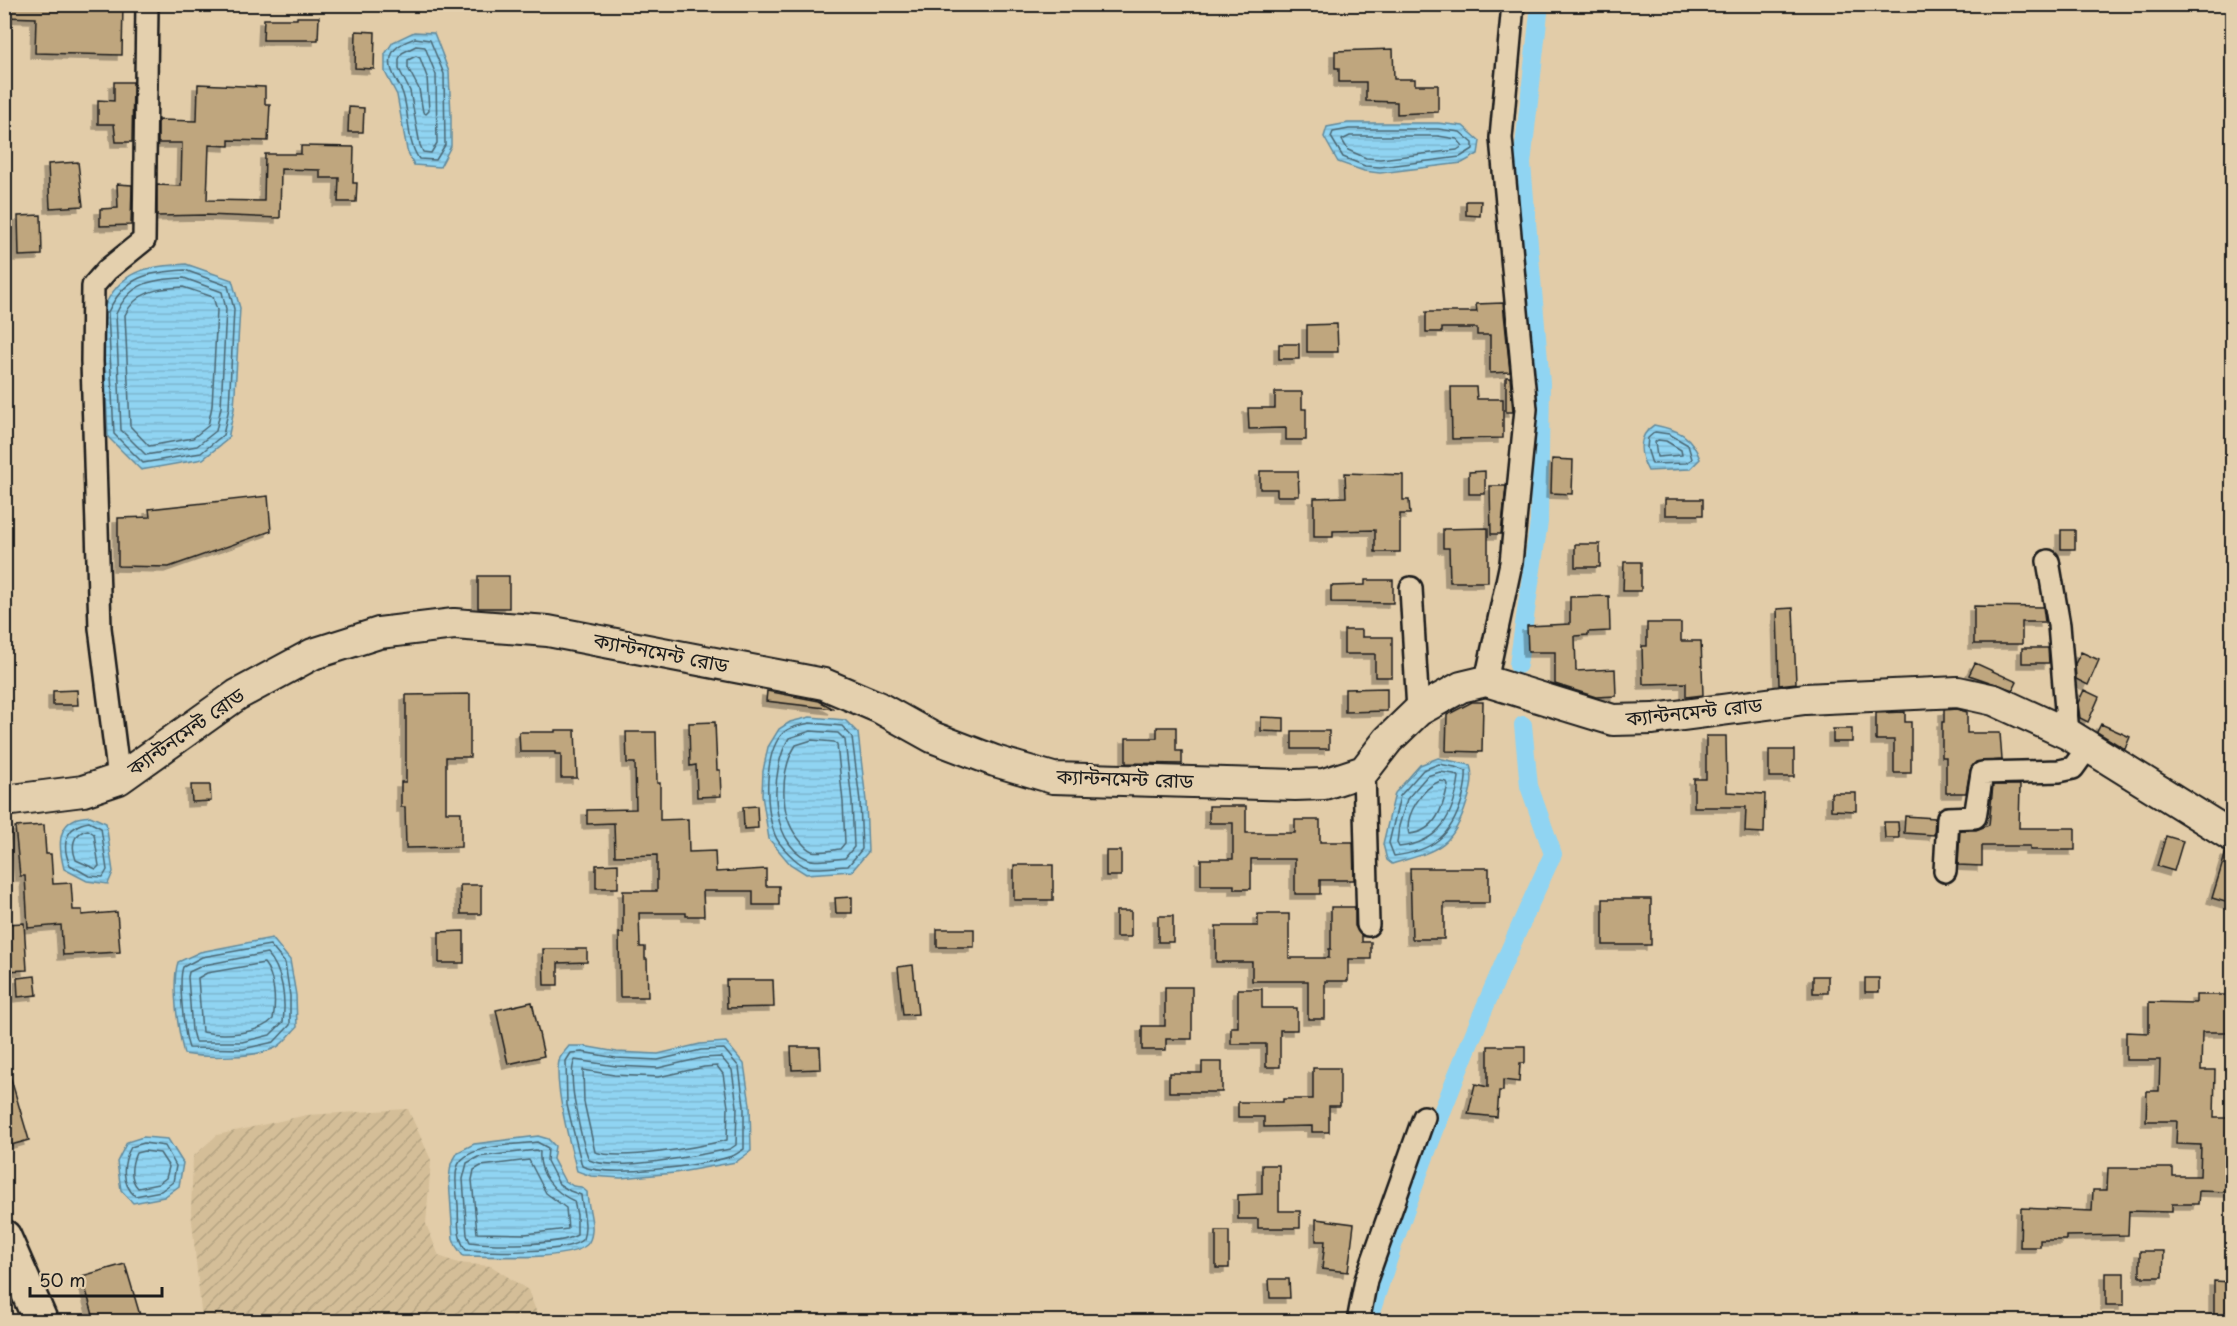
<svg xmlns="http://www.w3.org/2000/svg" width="2237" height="1326" viewBox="0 0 2237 1326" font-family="'Playpen Sans','Noto Sans Bengali',sans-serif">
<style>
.industrial{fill:url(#industrial-furrows)}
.water{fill:url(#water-rules);stroke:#628a9c;stroke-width:1.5}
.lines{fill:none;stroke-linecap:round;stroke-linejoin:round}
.shore{stroke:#4a6672;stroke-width:1.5}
.canal{stroke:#90d4f2;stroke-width:18}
.building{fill:#bfa67e;stroke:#1c1c1c;stroke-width:1.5;filter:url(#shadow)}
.street-casing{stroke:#1c1c1c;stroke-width:26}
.secondary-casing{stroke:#1c1c1c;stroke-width:34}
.highway-casing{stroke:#1c1c1c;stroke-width:38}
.street{stroke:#e4d0ae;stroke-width:21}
.secondary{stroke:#e4d0ae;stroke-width:30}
.highway{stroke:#e4d0ae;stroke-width:33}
.labels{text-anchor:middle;stroke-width:5;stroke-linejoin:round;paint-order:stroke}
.street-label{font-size:20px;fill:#1c1c1c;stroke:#e4d0ae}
</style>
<defs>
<pattern id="industrial-furrows" width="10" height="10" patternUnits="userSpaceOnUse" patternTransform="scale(1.5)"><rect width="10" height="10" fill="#d4be98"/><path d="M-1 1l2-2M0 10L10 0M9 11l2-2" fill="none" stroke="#b5a382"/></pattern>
<pattern id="water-rules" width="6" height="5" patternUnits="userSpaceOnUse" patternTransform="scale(1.5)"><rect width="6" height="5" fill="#90d4f2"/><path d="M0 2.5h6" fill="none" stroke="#7cb5cf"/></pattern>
<filter id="shadow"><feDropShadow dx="-5" dy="5" stdDeviation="0" flood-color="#0004"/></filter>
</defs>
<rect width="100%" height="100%" fill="#e2cca8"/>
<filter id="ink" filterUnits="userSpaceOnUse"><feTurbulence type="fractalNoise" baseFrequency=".0167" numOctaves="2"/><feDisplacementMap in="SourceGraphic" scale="12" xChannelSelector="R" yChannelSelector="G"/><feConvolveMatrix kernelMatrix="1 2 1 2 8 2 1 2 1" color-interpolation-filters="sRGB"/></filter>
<g filter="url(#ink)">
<path class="industrial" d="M 408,1109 L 431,1160 L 426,1224 L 439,1256 L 458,1263 L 491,1266 L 528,1290 L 540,1321 L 202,1321 L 191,1211 L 193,1157 L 217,1135 L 307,1115 Z"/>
<path class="water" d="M 414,32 L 434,33 L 449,72 L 451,116 L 451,146 L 440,167 L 414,165 L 407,150 L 397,95 L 385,72 L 385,54 L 393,42 Z
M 1348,123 L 1438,123 L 1463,126 L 1480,141 L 1478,154 L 1462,163 L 1380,173 L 1364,171 L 1338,162 L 1324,137 L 1327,127 Z
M 186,264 L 232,280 L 240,308 L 234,409 L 228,439 L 203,459 L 141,470 L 108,437 L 102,311 C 121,269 144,267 186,264 Z
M 1654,425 C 1679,430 1691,435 1700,459 L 1690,469 L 1648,471 C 1639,454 1637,436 1654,425 Z
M 810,717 L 845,720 L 858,733 L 866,801 L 868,852 L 852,871 L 806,874 L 790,864 L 769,839 L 762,795 L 763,771 L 768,747 L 779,729 L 790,722 Z
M 1438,758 L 1470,765 C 1474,778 1471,790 1467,802 C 1453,849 1435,851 1392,864 L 1387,860 L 1383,844 L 1395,793 L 1420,765 Z
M 90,816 L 106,823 L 113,872 L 108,884 L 87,881 L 64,869 C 60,853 55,828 75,819 C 79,817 86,817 90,816 Z
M 272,938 L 290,960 L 296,995 L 297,1027 C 291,1033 284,1043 277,1047 C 257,1058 206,1058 184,1054 C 178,1030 171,985 178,962 L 200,952 Z
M 726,1042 L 744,1064 L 750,1105 L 751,1151 L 736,1162 L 675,1173 L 621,1178 L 591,1176 L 577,1171 C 571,1149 552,1078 560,1058 C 562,1054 566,1050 569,1046 L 583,1046 L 617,1052 L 658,1054 L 700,1044 Z
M 538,1136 L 548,1139 L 555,1146 L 553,1159 L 564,1180 L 573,1186 L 581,1187 L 587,1192 C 587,1207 597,1227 589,1242 C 578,1262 485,1256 463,1256 L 456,1246 L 453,1238 L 449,1179 L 451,1164 L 458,1152 L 474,1144 Z
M 143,1137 L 168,1139 L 183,1163 L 179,1186 L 164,1197 L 133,1203 L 121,1190 L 117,1162 L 127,1142 Z"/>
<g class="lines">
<path class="shore" d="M 415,38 L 430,40 L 444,74 L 445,145 L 436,160 L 419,159 C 406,140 410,116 403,94 C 399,81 386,70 392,54 C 396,45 406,42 415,38 Z
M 416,46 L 425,47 L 436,75 L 437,143 L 431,153 L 423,152 L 420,145 L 410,91 L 399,69 L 399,59 L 402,53 Z
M 416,56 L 420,58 L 427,77 L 429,111 L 426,114 L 423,112 L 419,89 L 408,68 L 408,60 Z
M 1349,129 L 1438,129 L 1460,132 L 1473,143 L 1473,149 L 1460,157 L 1380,167 L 1365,166 L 1343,157 L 1331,137 L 1333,132 Z
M 1350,136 L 1438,136 L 1457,139 L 1463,146 L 1457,150 L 1380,159 L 1366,158 L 1348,150 L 1342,140 Z
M 185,270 L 228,286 L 234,309 L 229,408 L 223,435 L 201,453 L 143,463 L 114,434 L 108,312 C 125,276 148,272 185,270 Z
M 184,278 L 222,292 L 226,309 L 221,407 L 216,431 L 197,446 L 146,455 L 121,430 L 116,314 C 130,282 153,279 184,278 Z
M 183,287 L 213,297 L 217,310 L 212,406 L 208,426 L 193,438 L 149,446 L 130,426 L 125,315 C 136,291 159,288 183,287 Z
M 1655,432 L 1669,434 L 1688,445 L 1692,459 L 1686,463 L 1652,464 L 1647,448 L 1648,438 Z
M 1658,440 L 1666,441 L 1681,450 L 1682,455 L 1657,457 L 1655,442 Z
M 810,723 L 842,726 L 852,737 L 860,801 L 862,849 L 848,866 C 838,866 816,870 807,867 C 797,864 778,844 775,835 C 765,811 763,751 784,732 C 791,726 802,725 810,723 Z
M 811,731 L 838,733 L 845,740 L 852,802 L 854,847 L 845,858 C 834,859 817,863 808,859 C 768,842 770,769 789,738 Z
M 812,740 L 834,742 L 837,744 L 843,802 L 845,843 L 840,849 C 832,850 820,853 812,851 C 806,849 802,843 798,838 C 779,815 780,770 796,745 Z
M 1439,764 L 1455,767 L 1466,771 C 1467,781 1464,791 1462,800 C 1451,837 1432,851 1394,856 L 1389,843 L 1400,796 L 1423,770 Z
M 1440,772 L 1454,774 L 1459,777 C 1454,815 1440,843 1399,847 L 1397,843 L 1399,826 L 1407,799 L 1427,776 Z
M 1440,781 L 1447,782 L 1448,785 C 1443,807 1436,832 1409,834 C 1404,816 1422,788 1440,781 Z
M 89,822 L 101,828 L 107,870 L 103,877 L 89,876 L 70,865 C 61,845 65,826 89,822 Z
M 88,830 L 94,834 L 99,866 L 96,869 L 76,860 C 71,847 72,833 88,830 Z
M 270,945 L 285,963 L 290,996 L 290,1025 L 274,1042 L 243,1049 L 189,1048 C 184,1034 178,981 183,967 L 202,957 Z
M 267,953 C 283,970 286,1000 283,1022 L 270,1035 L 242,1042 L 195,1042 L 192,1031 L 188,977 L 189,972 L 204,965 Z
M 264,963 C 275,976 276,1003 273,1019 C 257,1035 224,1036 202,1032 L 198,978 L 207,973 Z
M 724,1049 L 739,1067 L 744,1106 L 744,1149 C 740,1151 736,1155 732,1156 C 704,1166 608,1178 582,1166 L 567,1105 L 566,1061 L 571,1053 L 582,1052 L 616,1058 L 658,1060 L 701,1050 Z
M 721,1057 L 732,1070 L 737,1106 L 736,1145 L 730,1149 C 699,1155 615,1172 589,1160 C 582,1142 566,1077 575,1060 L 616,1066 L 658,1068 L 702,1058 Z
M 717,1066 L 723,1074 L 728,1107 L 727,1140 C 698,1147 622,1161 595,1152 L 584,1102 L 583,1070 L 614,1075 L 658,1077 L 704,1067 Z
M 537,1142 L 548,1148 L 547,1161 L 559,1184 L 570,1191 L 581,1195 C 582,1210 588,1224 583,1239 C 569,1254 488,1252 466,1250 C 456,1237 459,1220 458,1205 C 457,1193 454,1180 457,1168 C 463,1144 517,1145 537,1142 Z
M 144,1143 L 165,1146 L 176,1166 L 173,1182 L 161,1191 L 135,1196 C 121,1183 122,1163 131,1147 Z
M 536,1150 L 540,1152 C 538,1174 554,1192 574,1201 L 577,1215 L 577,1235 C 558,1246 492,1245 470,1242 L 467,1235 L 463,1179 L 467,1163 L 478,1157 Z
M 144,1151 L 160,1153 L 169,1167 L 166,1178 L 158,1184 L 138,1188 C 129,1179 131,1164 136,1153 Z
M 529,1160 L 546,1193 L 566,1208 L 568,1229 L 525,1234 L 477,1233 L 472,1180 L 474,1170 L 481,1166 Z"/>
<path class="canal" d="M 1518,665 L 1539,522 L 1541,383 L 1522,164 L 1540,4
M 1368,1322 C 1418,1162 1482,1006 1553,854 L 1529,786 L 1523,725"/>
</g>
<path class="building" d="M 4,4 L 123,4 L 122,55 L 35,53 L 36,18 L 4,17 Z
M 297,17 L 319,17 L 318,40 L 263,40 L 264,19 L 297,19 Z
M 356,31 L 375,32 L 374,69 L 355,68 Z
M 1393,49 L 1394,79 L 1415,79 L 1415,85 L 1438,85 L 1438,112 L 1397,114 L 1397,102 L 1366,101 L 1366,82 L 1339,82 L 1339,68 L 1335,68 L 1335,51 Z
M 114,82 L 133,82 L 132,142 L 116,142 L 114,124 L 98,124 L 98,100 L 114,101 Z
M 198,84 L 265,87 L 265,104 L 270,104 L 268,141 L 229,140 L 229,146 L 209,145 L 207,200 L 264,201 L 265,154 L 301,154 L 301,146 L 304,146 L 354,147 L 353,183 L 357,183 L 356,202 L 338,202 L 339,178 L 320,178 L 320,170 L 281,169 L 280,218 L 206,215 L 157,216 L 157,185 L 181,186 L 182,143 L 158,143 L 158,120 L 197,121 Z
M 349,107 L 364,108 L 363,132 L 348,132 Z
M 78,162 L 83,206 L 50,208 L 48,164 Z
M 117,184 L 132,185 L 131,225 L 100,226 L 100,209 L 118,208 Z
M 1466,201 L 1481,201 L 1480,216 L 1466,215 Z
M 41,215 L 42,255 L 19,256 L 18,216 Z
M 1503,303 L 1510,372 L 1490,373 L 1490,335 L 1477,335 L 1477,328 L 1442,328 L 1442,332 L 1426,332 L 1426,312 L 1477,312 L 1476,304 Z
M 1337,324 L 1338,352 L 1307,352 L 1307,325 Z
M 1279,344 L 1299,344 L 1299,359 L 1279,359 Z
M 1506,377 L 1510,377 L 1513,412 L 1506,412 Z
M 1451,387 L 1476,387 L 1477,399 L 1503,399 L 1503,438 L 1452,439 Z
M 1275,392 L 1302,392 L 1302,409 L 1306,409 L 1306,440 L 1286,440 L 1286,428 L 1249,429 L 1248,408 L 1275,408 Z
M 1552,459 L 1573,460 L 1572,494 L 1551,493 Z
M 1260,471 L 1298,471 L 1299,496 L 1277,496 L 1277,489 L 1260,489 Z
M 1485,471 L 1485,494 L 1469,494 L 1469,472 Z
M 1345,473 L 1403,475 L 1403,500 L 1409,500 L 1410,514 L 1400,514 L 1400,552 L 1375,552 L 1375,530 L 1333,531 L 1333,537 L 1314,537 L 1314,498 L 1346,497 Z
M 1490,486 L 1506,486 L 1501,534 L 1491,534 Z
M 268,496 L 271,531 L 169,567 L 118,566 L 118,518 L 150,517 L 149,509 Z
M 1665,499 L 1703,499 L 1703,515 L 1665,515 Z
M 1488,528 L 1488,582 L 1450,582 L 1449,548 L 1443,548 L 1443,529 Z
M 2061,530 L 2075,530 L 2075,549 L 2061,549 Z
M 1575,544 L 1600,544 L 1600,567 L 1575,567 Z
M 1624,562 L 1641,562 L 1641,591 L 1623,591 Z
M 478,576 L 509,576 L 509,608 L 478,608 Z
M 1365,580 L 1393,580 L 1393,603 L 1331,602 L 1331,586 L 1365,585 Z
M 1609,596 L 1610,631 L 1588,632 L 1588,635 L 1575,636 L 1576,671 L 1615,669 L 1616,696 L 1596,697 L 1555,684 L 1555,652 L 1528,652 L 1527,626 L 1570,624 L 1570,597 Z
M 1974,606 L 2043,607 L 2045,622 L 2022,622 L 2022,644 L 1974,644 Z
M 1793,608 L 1796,683 L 1779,685 L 1777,609 Z
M 1647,623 L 1681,623 L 1681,641 L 1701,641 L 1703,695 L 1686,697 L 1686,683 L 1643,684 L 1642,646 L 1647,646 Z
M 1344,630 L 1362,630 L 1362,637 L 1392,637 L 1392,677 L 1375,677 L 1375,654 L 1344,654 Z
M 2022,648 L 2048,648 L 2049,663 L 2022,663 Z
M 2081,652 L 2099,660 L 2088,685 L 2076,679 L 2075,664 Z
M 1975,663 L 2017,682 L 2013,690 L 1969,675 Z
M 1387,688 L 1387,711 L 1345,712 L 1345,689 Z
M 77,690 L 78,705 L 53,705 L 53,691 Z
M 2084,690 L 2099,697 L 2088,722 L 2080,718 L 2078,703 Z
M 767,691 L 819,701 L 834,709 L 766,701 Z
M 470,694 L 470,757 L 446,757 L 446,812 L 461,812 L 461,847 L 406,848 L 405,807 L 401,807 L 401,782 L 406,782 L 406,695 Z
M 1472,702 L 1483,702 L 1482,752 L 1446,751 L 1447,715 Z
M 1956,709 L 1967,712 L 1967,733 L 2000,733 L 2002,760 L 1976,762 L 1970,770 L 1966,793 L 1946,793 L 1946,757 L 1942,757 L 1942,722 L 1944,722 L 1944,710 Z
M 1905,712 L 1905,722 L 1911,722 L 1911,773 L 1894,773 L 1894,740 L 1876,740 L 1876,713 Z
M 1261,717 L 1284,718 L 1284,732 L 1261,731 Z
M 715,722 L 717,770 L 720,770 L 721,796 L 697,797 L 696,765 L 690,766 L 689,723 Z
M 2101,724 L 2130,737 L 2125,749 L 2097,732 Z
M 1157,727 L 1176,727 L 1176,751 L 1182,751 L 1182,764 L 1126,763 L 1126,738 L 1157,738 Z
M 1833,729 L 1852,729 L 1852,742 L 1833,742 Z
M 555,730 L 575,730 L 577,778 L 561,778 L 561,754 L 555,754 L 555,752 L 520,752 L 519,732 L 555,732 Z
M 1292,731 L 1329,731 L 1329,749 L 1292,749 Z
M 626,732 L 656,732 L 657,783 L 660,783 L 660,820 L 688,819 L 689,852 L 715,851 L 716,872 L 766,869 L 766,886 L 779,886 L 779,905 L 753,905 L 753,891 L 703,891 L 704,916 L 686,916 L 686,913 L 639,913 L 640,947 L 645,947 L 645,959 L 647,959 L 648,997 L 620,997 L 619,933 L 623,933 L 623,891 L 657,891 L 657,855 L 615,856 L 614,823 L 587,824 L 587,810 L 636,809 L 635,763 L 627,763 Z
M 1706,736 L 1726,736 L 1727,792 L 1765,794 L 1764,833 L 1745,832 L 1746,807 L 1694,807 L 1694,779 L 1706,779 Z
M 1769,750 L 1794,750 L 1794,777 L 1769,777 Z
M 191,785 L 210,785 L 211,801 L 192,802 Z
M 1993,785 L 2020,785 L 2019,828 L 2075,828 L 2075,850 L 2030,850 L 2030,846 L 1982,846 L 1982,866 L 1958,865 L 1960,830 L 1976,830 L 1989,825 Z
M 1831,793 L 1856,793 L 1856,811 L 1831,810 Z
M 757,806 L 758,828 L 744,829 L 743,807 Z
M 1209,806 L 1246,806 L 1246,833 L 1295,833 L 1295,820 L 1320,820 L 1320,842 L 1353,842 L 1354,880 L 1320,880 L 1320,894 L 1295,894 L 1295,859 L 1251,859 L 1251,889 L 1234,889 L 1234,885 L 1201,885 L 1201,859 L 1233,859 L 1233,823 L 1209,823 Z
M 1905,816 L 1935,818 L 1934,835 L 1904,833 Z
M 1884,822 L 1898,822 L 1899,838 L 1885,838 Z
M 44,825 L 46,854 L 51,854 L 53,884 L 71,883 L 73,910 L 82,910 L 82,915 L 117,912 L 120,952 L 63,955 L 61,925 L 28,928 L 25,876 L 20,876 L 15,827 Z
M 2166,836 L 2183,841 L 2174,871 L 2157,866 Z
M 1106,851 L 1121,851 L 1121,876 L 1106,876 Z
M 2226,852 L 2232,853 L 2232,904 L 2212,898 Z
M 618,864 L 618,888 L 596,888 L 596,865 Z
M 1014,865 L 1053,865 L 1053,900 L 1014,900 Z
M 1410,868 L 1489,868 L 1489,903 L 1444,903 L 1444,939 L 1412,939 Z
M 460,885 L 481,885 L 481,914 L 461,914 Z
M 852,897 L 852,913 L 836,913 L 835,898 Z
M 1603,899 L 1651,899 L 1651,945 L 1603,945 Z
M 1331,907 L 1355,907 L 1355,926 L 1362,936 L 1362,942 L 1371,942 L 1371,959 L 1348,959 L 1348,981 L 1325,981 L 1325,1019 L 1308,1019 L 1308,981 L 1252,981 L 1252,962 L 1216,962 L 1216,926 L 1258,926 L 1258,914 L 1289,914 L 1289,958 L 1329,958 L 1329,949 L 1331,949 Z
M 1116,911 L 1131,911 L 1131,937 L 1116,937 Z
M 1158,916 L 1173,916 L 1173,942 L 1158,942 Z
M 24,923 L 27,970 L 4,971 L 4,924 Z
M 937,929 L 974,929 L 974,947 L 937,947 Z
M 464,931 L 464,963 L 439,963 L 439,932 Z
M 543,949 L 587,949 L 587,962 L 558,963 L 558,985 L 544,985 Z
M 913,965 L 918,1014 L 903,1015 L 898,967 Z
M 35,976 L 37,995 L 18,997 L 17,978 Z
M 1813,976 L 1828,976 L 1828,993 L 1813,993 Z
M 1865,978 L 1879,978 L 1879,992 L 1865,992 Z
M 726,980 L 773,980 L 774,1007 L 727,1008 Z
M 1165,987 L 1192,987 L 1192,1039 L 1166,1039 L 1166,1050 L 1142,1050 L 1142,1026 L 1165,1026 Z
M 1238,989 L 1262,989 L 1262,1008 L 1297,1008 L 1297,1030 L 1280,1030 L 1280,1067 L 1266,1067 L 1266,1044 L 1231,1044 L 1231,1027 L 1238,1027 Z
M 2196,995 L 2228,995 L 2228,1032 L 2202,1032 L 2201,1070 L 2215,1070 L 2214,1118 L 2232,1118 L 2230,1192 L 2199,1191 L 2198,1204 L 2172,1204 L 2172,1212 L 2129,1211 L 2128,1235 L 2066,1236 L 2066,1240 L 2040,1240 L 2040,1247 L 2020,1247 L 2021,1208 L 2092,1211 L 2093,1190 L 2107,1190 L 2108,1168 L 2173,1168 L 2173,1176 L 2200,1176 L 2201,1145 L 2176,1144 L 2177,1121 L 2146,1121 L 2147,1091 L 2159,1091 L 2160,1060 L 2126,1060 L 2126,1032 L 2149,1033 L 2149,1002 L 2196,1003 Z
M 532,1002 L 544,1056 L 508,1064 L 496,1010 Z
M 1488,1046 L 1525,1046 L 1525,1063 L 1520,1063 L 1519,1082 L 1503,1080 L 1503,1091 L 1499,1091 L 1497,1117 L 1468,1114 L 1475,1084 L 1488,1087 Z
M 791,1047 L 820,1047 L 821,1069 L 792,1070 Z
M 1202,1062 L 1222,1062 L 1222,1092 L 1169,1092 L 1169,1073 L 1202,1073 Z
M 1313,1068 L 1340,1068 L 1340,1106 L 1329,1106 L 1329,1132 L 1312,1132 L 1312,1126 L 1264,1127 L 1264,1117 L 1238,1117 L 1238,1102 L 1283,1102 L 1283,1099 L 1313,1099 Z
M 8,1069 L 29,1140 L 11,1145 L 4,1123 L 4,1070 Z
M 1262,1165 L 1279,1165 L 1279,1211 L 1300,1211 L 1300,1228 L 1258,1228 L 1258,1219 L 1238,1219 L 1238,1195 L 1262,1194 Z
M 1316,1219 L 1354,1224 L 1348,1272 L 1322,1269 L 1325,1241 L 1316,1241 Z
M 1216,1231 L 1229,1231 L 1229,1268 L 1216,1268 Z
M 2140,1251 L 2164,1251 L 2163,1277 L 2140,1277 Z
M 125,1264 L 142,1322 L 95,1322 L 82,1276 Z
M 2106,1273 L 2124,1273 L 2124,1305 L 2106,1305 Z
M 1269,1279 L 1289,1279 L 1290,1298 L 1270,1298 Z
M 2214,1281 L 2232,1282 L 2232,1315 L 2214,1315 Z"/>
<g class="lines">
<g class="street-casing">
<path id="street" d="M 2048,561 L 2059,625 L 2068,734
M 1411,588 L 1418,711
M 1486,681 L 1511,563 L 1526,409 L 1501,138 L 1513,4
M 1364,771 L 1368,925
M 119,779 L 100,628 L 92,361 L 93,286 L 107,270 L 144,240 L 147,4
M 1945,871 L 1948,818 L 1975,817 L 1982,773 L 2059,771 L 2073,768 L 2088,747
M 1358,1322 L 1366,1280 L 1424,1117"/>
</g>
<g class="secondary-casing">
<path id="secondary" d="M 4,801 L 83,791 L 119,779 L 237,695 L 313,654 L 379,633 L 454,624 L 548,631 L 824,684 L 878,707 L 932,737 L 995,761 L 1053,778 L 1295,785 L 1324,784 L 1364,771 L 1388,740 L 1418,711 L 1461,687 L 1486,681 L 1613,720 L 1653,719 L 1805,699 L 1958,692 L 1994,700 L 2068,734 L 2232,836"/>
</g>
<g class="highway-casing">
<path id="highway" d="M 4,1237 L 41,1322"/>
</g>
<use href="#street" class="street"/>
<use href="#secondary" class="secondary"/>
<use href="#highway" class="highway"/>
</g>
</g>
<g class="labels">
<g class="street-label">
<text transform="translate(661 653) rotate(11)" y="7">ক্যান্টনমেন্ট রোড</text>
<text transform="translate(1694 712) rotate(-6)" y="7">ক্যান্টনমেন্ট রোড</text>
<text transform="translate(186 732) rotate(-35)" y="7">ক্যান্টনমেন্ট রোড</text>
<text transform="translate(1125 779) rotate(2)" y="7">ক্যান্টনমেন্ট রোড</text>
</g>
</g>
<rect width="2237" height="1326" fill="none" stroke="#e4d0ae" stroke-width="24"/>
<rect x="12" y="12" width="2213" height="1302" fill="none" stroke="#1c1c1c" stroke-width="2" filter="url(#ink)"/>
<path d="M30 1287v9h132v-9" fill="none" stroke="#1c1c1c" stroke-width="3"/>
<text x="39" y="1287" font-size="18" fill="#1c1c1c" stroke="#e4d0ae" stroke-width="4.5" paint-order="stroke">50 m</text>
</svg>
